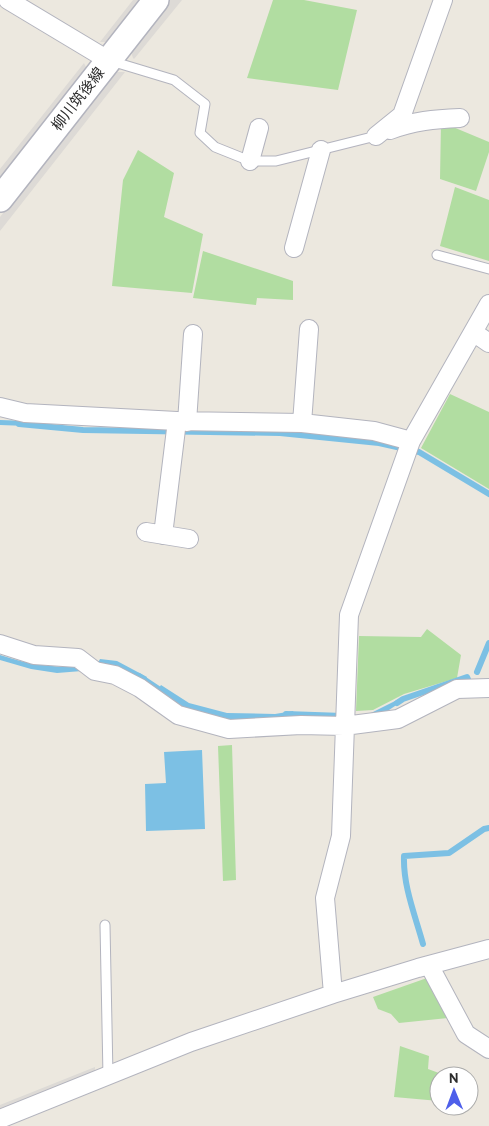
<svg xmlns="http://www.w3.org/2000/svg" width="489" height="1126" viewBox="0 0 489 1126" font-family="Overpass,'Noto Sans JP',sans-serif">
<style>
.green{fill:#b1dda1}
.plaza{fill:#dddad6}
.water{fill:#7cc0e4}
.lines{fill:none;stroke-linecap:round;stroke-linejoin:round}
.stream{stroke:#7cc0e4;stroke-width:6}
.service-casing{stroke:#b3b4be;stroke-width:11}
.minor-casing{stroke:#b3b4be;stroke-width:20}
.secondary-casing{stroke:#b3b4be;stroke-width:28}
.service{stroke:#fff;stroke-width:9}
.minor{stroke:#fff;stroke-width:18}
.secondary{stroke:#fff;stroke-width:25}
.labels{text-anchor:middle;stroke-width:5;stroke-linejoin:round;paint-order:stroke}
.street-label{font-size:15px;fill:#2c2c2c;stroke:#fff}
</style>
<rect width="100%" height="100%" fill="#ece8df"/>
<path class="green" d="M 273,0 L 304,0 L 357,10 L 338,90 L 247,78 Z
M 441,122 L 489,142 L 489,152 L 476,191 L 440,179 Z
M 138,150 L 174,173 L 164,217 L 203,234 L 192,293 L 112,286 L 123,180 Z
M 455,187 L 489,200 L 489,261 L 440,246 Z
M 203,251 L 293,281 L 293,300 L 257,298 L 256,305 L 193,298 Z
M 450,394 L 489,412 L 489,489 L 421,448 Z
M 427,629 L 461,655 L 457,678 L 404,694 L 373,710 L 356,711 L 359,636 L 421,637 Z
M 232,745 L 236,880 L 223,881 L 218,746 Z
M 427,978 L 448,1018 L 399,1023 L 391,1014 L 378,1009 L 373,997 Z
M 400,1046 L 429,1056 L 428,1069 L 447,1076 L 439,1076 L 439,1101 L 394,1097 Z"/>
<path class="plaza" d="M 133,0 L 144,0 L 109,42 L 100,42 Z
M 170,0 L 182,0 L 134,59 L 133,58 L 132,55 L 133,47 Z
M 84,63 L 86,67 L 86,72 L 0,182 L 0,169 Z
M 115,72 L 125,72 L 0,231 L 0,217 Z
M 95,1067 L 95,1073 L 0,1113 L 0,1105 Z"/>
<path class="water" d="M 0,420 L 27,421 L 27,426 L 0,425 Z
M 0,655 C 27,664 49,667 77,667 C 85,667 90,660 99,661 L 100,659 L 117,661 L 147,677 L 145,681 L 82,671 L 57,673 L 31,669 L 0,660 Z
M 161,685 L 189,703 L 227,713 L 275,714 L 293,711 L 295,715 L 290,717 L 228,720 L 183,707 L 157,691 Z
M 403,697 L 404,700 L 377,718 L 358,719 L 359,715 L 369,714 Z
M 202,750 L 205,829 L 146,831 L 145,784 L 166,783 L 164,752 Z"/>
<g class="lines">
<path class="stream" d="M 19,424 L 83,430 L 280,433 L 379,443 L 419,452 L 489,494
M 477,672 L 489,643
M 139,676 L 166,694
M 397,703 L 403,699 L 467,677 L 471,686
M 286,714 L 343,716
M 423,944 C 415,915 403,886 404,856 L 449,853 L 484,829 L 489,828"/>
<g class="service-casing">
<path id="service" d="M 111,61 L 174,80 L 205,104 L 200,133 L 215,147 L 250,161 L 276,161 L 376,136
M 437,255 L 489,269
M 105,925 L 108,1076"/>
</g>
<g class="minor-casing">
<path id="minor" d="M 8,0 L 108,60
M 390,130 C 413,121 435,119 460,118
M 376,136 L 402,115 L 443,0
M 250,161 L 259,128
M 294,248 L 321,150
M 473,332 L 489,343
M 0,407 L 25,413 L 177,421 L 302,423 L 374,431 L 411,441
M 187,422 L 193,334
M 302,423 L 309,329
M 146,532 L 189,539
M 163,535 L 177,421
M 0,644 L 34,655 L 78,658 L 95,671 L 115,675 L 140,688 L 178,715 L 229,729 L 301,725 L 344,726 L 398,719 L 457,689 L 489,688
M 429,965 L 466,1034 L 489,1049
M 333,994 L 325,898 L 341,836 L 349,615 L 411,441 L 489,304
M 0,1119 L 191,1042 L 333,994 L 418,968 L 489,949"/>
</g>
<g class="secondary-casing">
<path id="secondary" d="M 0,199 L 156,0"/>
</g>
<use href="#service" class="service"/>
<use href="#minor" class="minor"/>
<use href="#secondary" class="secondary"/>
</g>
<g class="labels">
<g class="street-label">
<text transform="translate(78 99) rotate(-52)" y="5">柳川筑後線</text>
</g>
</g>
<g transform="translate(454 1091) rotate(359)"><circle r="24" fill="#ffffff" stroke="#ababab"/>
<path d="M0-4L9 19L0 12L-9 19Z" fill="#4e5fea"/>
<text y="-8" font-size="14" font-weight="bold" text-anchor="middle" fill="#2c2c2c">N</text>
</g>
</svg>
